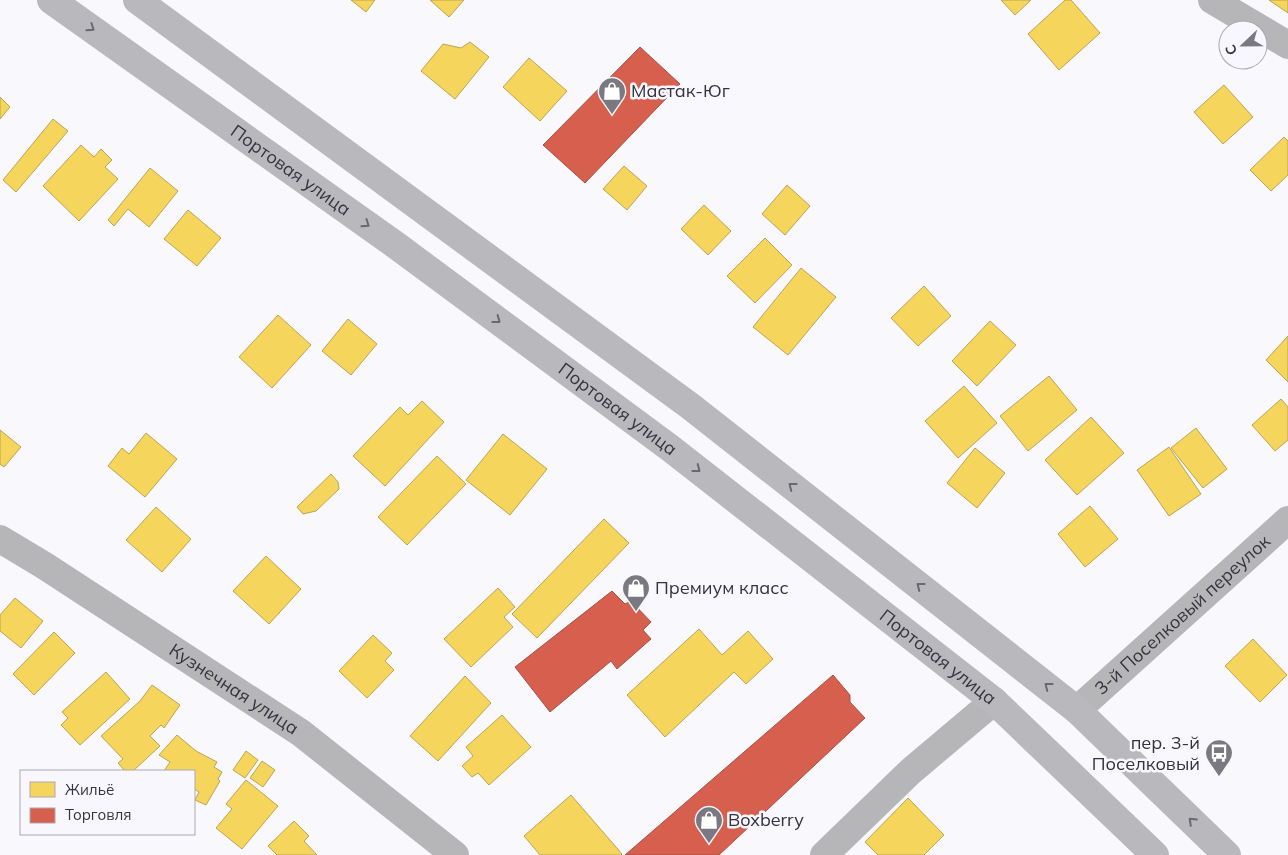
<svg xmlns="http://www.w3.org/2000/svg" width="1288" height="855" viewBox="0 0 1288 855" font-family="Mulish,sans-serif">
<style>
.homes{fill:#f6d55c;stroke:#bca453}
.shops{fill:#d6604d;stroke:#a65248}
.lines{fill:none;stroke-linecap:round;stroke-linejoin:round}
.street{stroke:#b6b6b9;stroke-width:28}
.primary{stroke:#b9b8bc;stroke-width:28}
.oneway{stroke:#6a6870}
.labels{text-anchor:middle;stroke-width:5;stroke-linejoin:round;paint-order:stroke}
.poi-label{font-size:18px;fill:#35333d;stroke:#f8f7fd;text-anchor:start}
.street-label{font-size:18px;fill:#35333d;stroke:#f8f7fd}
</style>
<rect width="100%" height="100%" fill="#f9f8fc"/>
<path class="homes" d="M 351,0 L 375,0 L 366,12 Z
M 430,0 L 464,0 L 449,17 Z
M 1001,0 L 1031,0 L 1015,15 Z
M 1065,0 L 1071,0 L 1100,33 L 1059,70 L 1028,34 Z
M 1269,0 L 1288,0 L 1288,13 Z
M 470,42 L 489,57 L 455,99 L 421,71 L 443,44 L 461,48 Z
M 529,58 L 567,91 L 540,121 L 503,87 Z
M 1224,85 L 1253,117 L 1223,144 L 1194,112 Z
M 0,97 L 10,107 L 0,119 Z
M 53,119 L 68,131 L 16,192 L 3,180 Z
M 1284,137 L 1288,141 L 1288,175 L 1271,191 L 1250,170 Z
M 81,145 L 94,157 L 101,149 L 112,160 L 105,167 L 118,179 L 79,221 L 43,186 Z
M 624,166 L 647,186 L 627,210 L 603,189 Z
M 150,168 L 178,191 L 149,227 L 128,209 L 114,226 L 108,220 Z
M 787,185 L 810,206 L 785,235 L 762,214 Z
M 704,205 L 731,231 L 708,255 L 681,229 Z
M 188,210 L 221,238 L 197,266 L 164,239 Z
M 765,238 L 792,265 L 755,303 L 727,276 Z
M 801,268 L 836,297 L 788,355 L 753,327 Z
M 924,286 L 951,316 L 918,346 L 891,318 Z
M 278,315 L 311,345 L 272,388 L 239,357 Z
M 348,319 L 377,344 L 351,375 L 322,351 Z
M 990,321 L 1016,345 L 977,386 L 952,361 Z
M 1288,336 L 1288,382 L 1266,360 Z
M 1049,376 L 1077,410 L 1028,451 L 1000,416 Z
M 964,386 L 997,423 L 958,458 L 925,421 Z
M 1281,399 L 1288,407 L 1288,440 L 1275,451 L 1252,425 Z
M 422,401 L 444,422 L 385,486 L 353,456 L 400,407 L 408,415 Z
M 1091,417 L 1124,453 L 1077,495 L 1045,460 Z
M 1196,428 L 1227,469 L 1203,488 L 1171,448 Z
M 0,430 L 21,447 L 4,467 L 0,464 Z
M 146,433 L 177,459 L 145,497 L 108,466 L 122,448 L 129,454 Z
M 503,434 L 547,469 L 510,515 L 466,480 Z
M 1169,447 L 1201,494 L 1169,516 L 1137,470 Z
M 975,448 L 1005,473 L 977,508 L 947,483 Z
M 437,456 L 466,484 L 407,545 L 378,517 Z
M 331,474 L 338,482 L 339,489 L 316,511 L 303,514 L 297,507 Z
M 1090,506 L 1118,539 L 1085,567 L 1058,534 Z
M 156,507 L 191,539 L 162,572 L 126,540 Z
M 604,519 L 629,543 L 537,638 L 512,614 Z
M 266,556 L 301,589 L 269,624 L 233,591 Z
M 498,588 L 515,607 L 504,617 L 513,627 L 471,667 L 444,639 Z
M 15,598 L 43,621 L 21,648 L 0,631 L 0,615 Z
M 699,629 L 722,655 L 748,631 L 773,659 L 746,684 L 734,672 L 665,737 L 627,695 Z
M 54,632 L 75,653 L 34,695 L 13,674 Z
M 373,635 L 392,653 L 385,661 L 394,670 L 367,698 L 339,671 Z
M 1253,639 L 1287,675 L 1260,702 L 1225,666 Z
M 106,672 L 130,699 L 80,745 L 61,725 L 68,718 L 62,712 Z
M 465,676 L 491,703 L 438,761 L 410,736 Z
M 152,685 L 180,705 L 164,728 L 161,725 L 150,736 L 160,746 L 133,771 L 125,771 L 118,763 L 123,759 L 101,736 L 140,701 Z
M 502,715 L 531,747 L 489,785 L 478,773 L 472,777 L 462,766 L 473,756 L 466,747 Z
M 177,735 L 196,751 L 217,762 L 214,767 L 222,772 L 218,779 L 220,781 L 206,805 L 195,800 L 199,792 L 194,789 L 194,771 L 164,771 L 170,762 L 159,755 Z
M 246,751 L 258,760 L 245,778 L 233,770 Z
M 262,761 L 275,770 L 263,787 L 250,778 Z
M 246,780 L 278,806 L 242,849 L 216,828 L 232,809 L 226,804 Z
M 571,795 L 622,854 L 621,855 L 540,855 L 524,836 Z
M 908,798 L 944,835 L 924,855 L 878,855 L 865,842 Z
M 294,821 L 309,836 L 304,841 L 317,855 L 277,855 L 268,846 Z"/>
<path class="shops" d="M 640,47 L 680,84 L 585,183 L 543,145 Z
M 612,591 L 625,604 L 631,601 L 651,622 L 643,630 L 651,639 L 617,669 L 611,661 L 550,712 L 515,667 Z
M 833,675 L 850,695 L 850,702 L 865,718 L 719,855 L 625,855 Z"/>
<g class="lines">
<g class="street">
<path d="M 1212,0 L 1288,45"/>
<path id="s1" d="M 0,539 L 45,566 L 301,733 L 455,855"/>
<path id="s2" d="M 1077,710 L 1288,520"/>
<path d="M 824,855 L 911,771 L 994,701"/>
</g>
<g class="primary">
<path id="s3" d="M 51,0 L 397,246 L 670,448 L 994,701 L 1155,855"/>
<path d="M 137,0 L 690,406 L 1077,710 L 1227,855"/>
</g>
</g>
<defs><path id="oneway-chevron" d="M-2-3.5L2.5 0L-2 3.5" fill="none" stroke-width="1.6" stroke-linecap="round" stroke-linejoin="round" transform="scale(1.25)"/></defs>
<g class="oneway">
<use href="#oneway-chevron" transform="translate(91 28) rotate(35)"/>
<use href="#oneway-chevron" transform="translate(366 224) rotate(35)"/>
<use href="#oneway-chevron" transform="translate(497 320) rotate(37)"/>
<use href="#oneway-chevron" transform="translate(697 469) rotate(38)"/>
<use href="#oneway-chevron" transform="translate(792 486) rotate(-142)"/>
<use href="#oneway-chevron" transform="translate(920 586) rotate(-142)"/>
<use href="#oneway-chevron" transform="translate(1048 686) rotate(-142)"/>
<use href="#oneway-chevron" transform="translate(1192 821) rotate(-136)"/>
</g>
<defs>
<g id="shop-pin" transform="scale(1.4375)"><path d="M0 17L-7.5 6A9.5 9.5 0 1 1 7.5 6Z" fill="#7a7880" stroke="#f8f7fd"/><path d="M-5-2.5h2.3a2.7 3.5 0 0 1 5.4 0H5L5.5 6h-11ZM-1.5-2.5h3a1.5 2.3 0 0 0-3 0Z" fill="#fff"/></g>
<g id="bus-pin" transform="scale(1.4375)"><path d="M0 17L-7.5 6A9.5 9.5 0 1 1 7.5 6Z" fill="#7a7880" stroke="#f8f7fd"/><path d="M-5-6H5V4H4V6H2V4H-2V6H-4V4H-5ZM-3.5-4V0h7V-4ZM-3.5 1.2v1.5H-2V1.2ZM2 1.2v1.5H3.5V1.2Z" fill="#fff"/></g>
</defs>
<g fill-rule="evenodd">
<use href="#shop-pin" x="612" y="91"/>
<use href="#shop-pin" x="636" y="588"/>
<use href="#bus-pin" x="1219" y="753"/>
<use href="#shop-pin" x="709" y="820"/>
</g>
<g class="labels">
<g class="poi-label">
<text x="631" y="97">Мастак-Юг</text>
<text x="655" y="594">Премиум класс</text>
<text x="1200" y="749" text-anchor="end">пер. 3-й<tspan x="1200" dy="21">Поселковый</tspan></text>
<text x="728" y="826">Boxberry</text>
</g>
<g class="street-label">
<text dy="6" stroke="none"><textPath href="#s3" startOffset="294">Портовая улица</textPath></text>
<text dy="6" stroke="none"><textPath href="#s3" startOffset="699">Портовая улица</textPath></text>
<text dy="6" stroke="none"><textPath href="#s2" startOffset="142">3-й Поселковый переулок</textPath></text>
<text dy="6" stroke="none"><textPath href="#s3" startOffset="1104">Портовая улица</textPath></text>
<text dy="6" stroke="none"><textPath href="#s1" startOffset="278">Кузнечная улица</textPath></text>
</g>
</g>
<rect x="20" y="770" width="175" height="65" fill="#f8f7fd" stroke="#aaa9b0"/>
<rect x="30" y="782" width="25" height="15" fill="#f6d55c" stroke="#aaa9b0"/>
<text x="65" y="795" font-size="15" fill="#35333d">Жильё</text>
<rect x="30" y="808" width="25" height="15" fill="#d6604d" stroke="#aaa9b0"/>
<text x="65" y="820" font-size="15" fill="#35333d">Торговля</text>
<g transform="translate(1243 45) rotate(248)"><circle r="24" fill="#f8f7fd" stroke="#aaa9b0"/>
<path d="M0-4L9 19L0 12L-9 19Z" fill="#7a7880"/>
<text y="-8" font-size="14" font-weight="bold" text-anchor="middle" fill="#35333d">С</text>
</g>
</svg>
